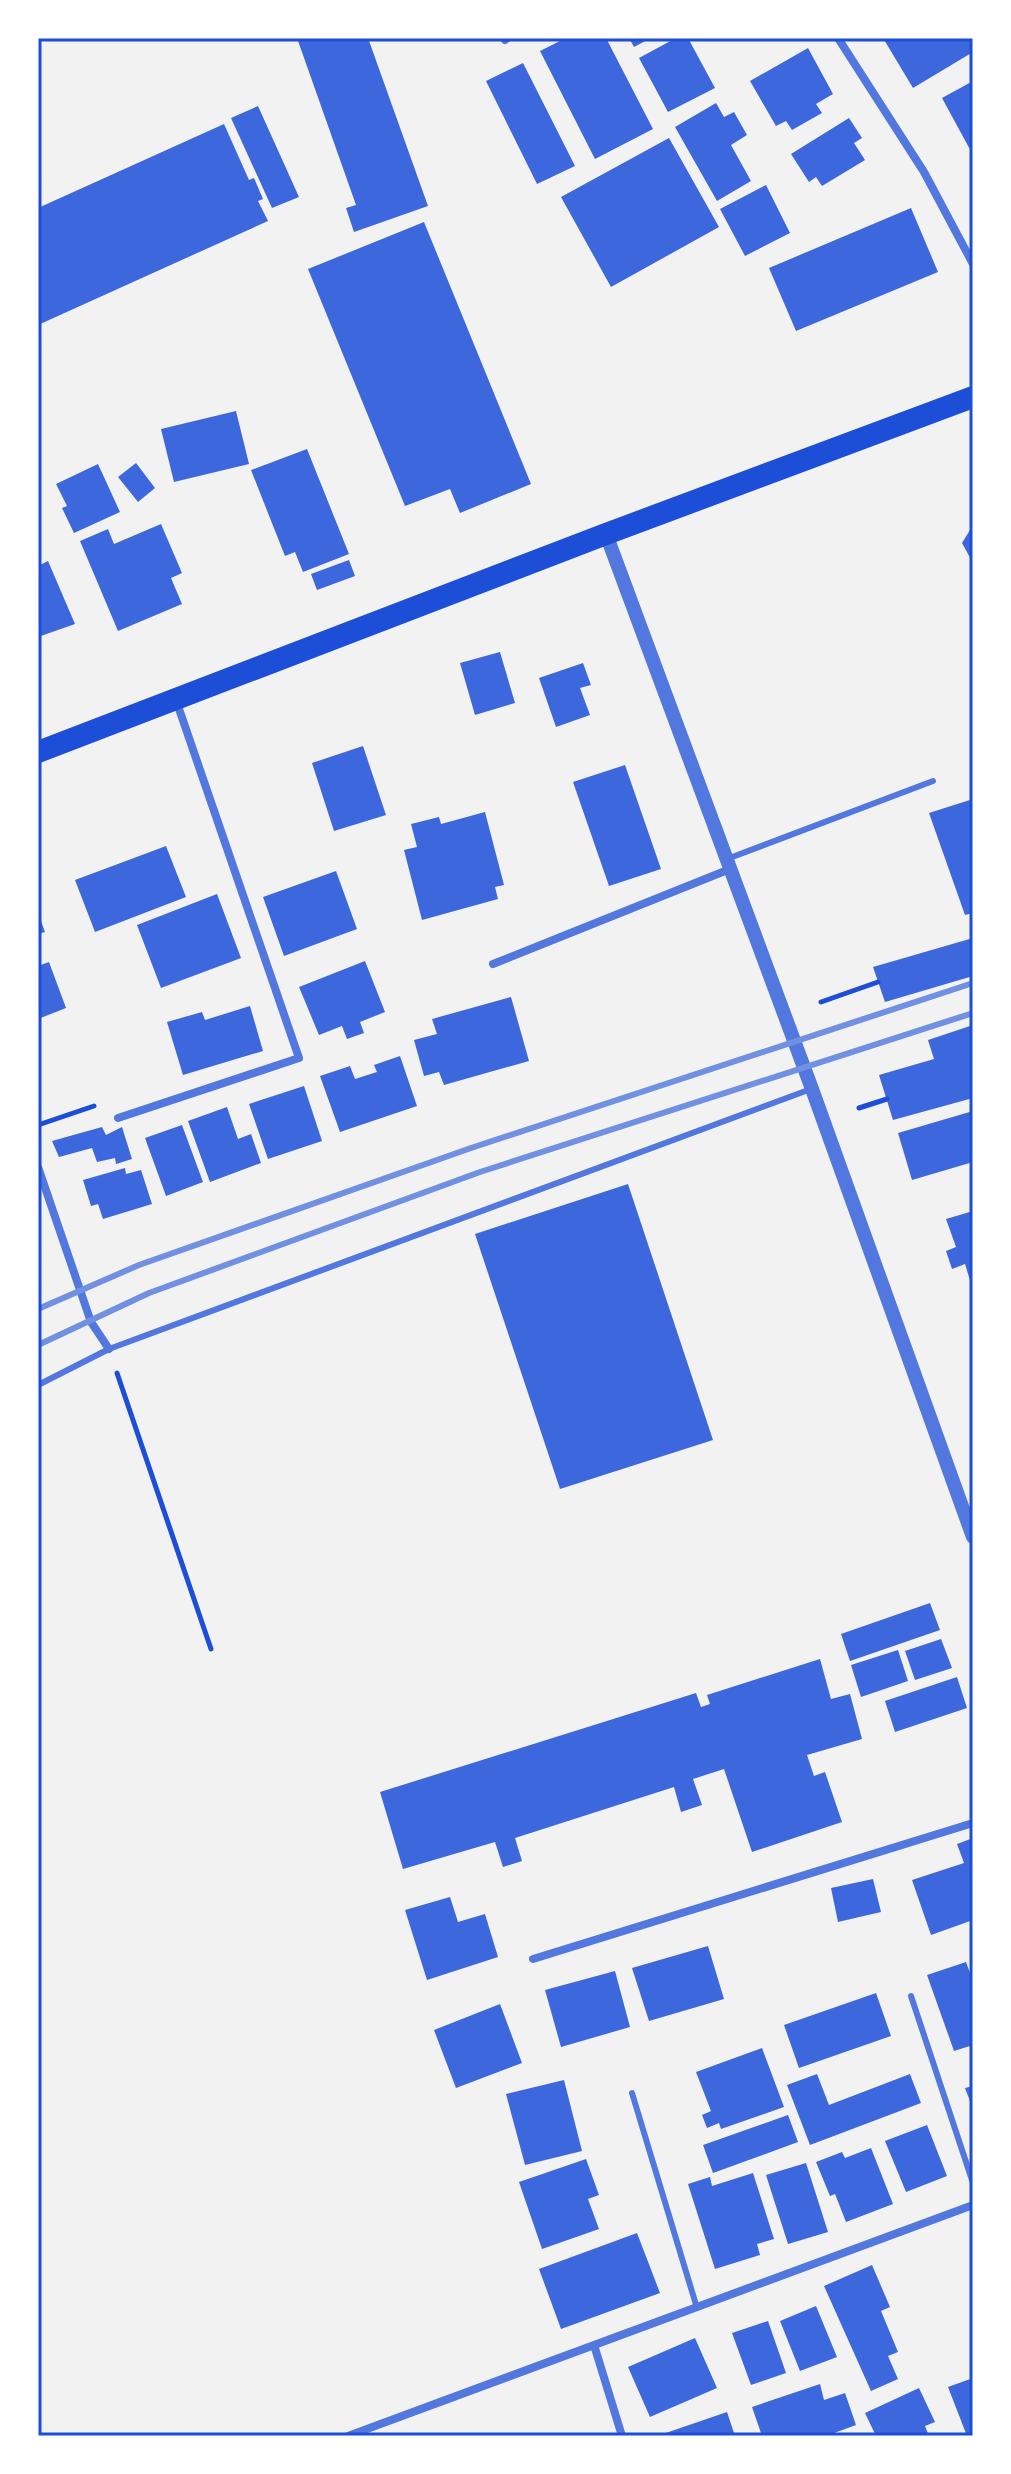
<svg xmlns="http://www.w3.org/2000/svg" width="1011" height="2474" viewBox="0 0 1011 2474" font-family="'Noto Sans',sans-serif">
<style>
.building{fill:#3d67dc}
.lines{fill:none;stroke-linecap:round;stroke-linejoin:round}
.path{stroke:#1d4ed8;stroke-width:5}
.service{stroke:#5277de;stroke-width:6}
.minor{stroke:#5277de;stroke-width:8}
.tertiary{stroke:#5277de;stroke-width:14}
.trunk{stroke:#1d4ed8;stroke-width:22}
.rail{stroke:#7290e2;stroke-width:6}
.neatline{fill:none;stroke:#1d4ed8;stroke-width:3}
</style>
<rect width="100%" height="100%" fill="#f2f2f2"/>
<path class="building" d="M 297,38 L 368,38 L 428,206 L 354,232 L 346,208 L 356,205 Z
M 566,38 L 606,38 L 653,129 L 595,159 L 540,51 Z
M 629,38 L 651,38 L 634,47 Z
M 676,38 L 688,38 L 715,88 L 668,112 L 639,58 Z
M 883,38 L 973,38 L 973,52 L 913,88 Z
M 808,48 L 833,94 L 816,104 L 822,113 L 792,130 L 786,121 L 776,126 L 750,81 Z
M 523,63 L 575,166 L 537,184 L 486,81 Z
M 973,81 L 973,155 L 942,98 Z
M 716,103 L 724,117 L 734,112 L 747,135 L 731,145 L 751,181 L 717,201 L 675,127 Z
M 258,106 L 299,197 L 272,208 L 231,118 Z
M 849,118 L 862,138 L 854,143 L 865,160 L 822,186 L 816,177 L 809,182 L 791,154 Z
M 224,124 L 249,180 L 254,178 L 263,199 L 258,201 L 268,221 L 38,325 L 38,208 Z
M 669,138 L 719,227 L 611,287 L 561,197 Z
M 766,185 L 790,233 L 745,256 L 720,209 Z
M 911,208 L 938,272 L 796,331 L 769,268 Z
M 424,222 L 531,484 L 460,513 L 450,489 L 405,506 L 308,269 Z
M 236,411 L 249,464 L 174,482 L 161,429 Z
M 307,449 L 349,554 L 303,572 L 295,552 L 285,556 L 251,470 Z
M 136,463 L 155,488 L 138,502 L 118,477 Z
M 98,464 L 120,512 L 74,533 L 62,508 L 67,506 L 56,484 Z
M 161,524 L 182,573 L 171,578 L 182,604 L 118,631 L 80,541 L 108,529 L 114,544 Z
M 973,525 L 973,563 L 962,543 Z
M 349,560 L 355,576 L 317,590 L 311,574 Z
M 48,561 L 75,624 L 38,637 L 38,566 Z
M 500,652 L 515,703 L 475,715 L 460,663 Z
M 583,663 L 591,685 L 580,688 L 590,715 L 556,727 L 539,678 Z
M 363,746 L 386,815 L 334,831 L 312,763 Z
M 625,765 L 661,869 L 609,886 L 573,782 Z
M 973,799 L 973,913 L 965,915 L 929,813 Z
M 485,812 L 504,885 L 495,887 L 498,899 L 422,920 L 404,850 L 417,847 L 411,824 L 439,817 L 441,824 Z
M 166,846 L 186,897 L 95,932 L 75,880 Z
M 336,871 L 357,929 L 284,956 L 263,897 Z
M 217,894 L 241,958 L 161,988 L 137,925 Z
M 38,913 L 45,932 L 38,934 Z
M 973,938 L 973,976 L 885,1002 L 873,967 Z
M 365,961 L 385,1012 L 360,1022 L 364,1033 L 347,1039 L 342,1026 L 319,1035 L 299,987 Z
M 49,962 L 66,1008 L 38,1019 L 38,966 Z
M 511,997 L 529,1061 L 444,1085 L 439,1072 L 424,1076 L 414,1040 L 437,1034 L 432,1019 Z
M 250,1006 L 263,1051 L 183,1075 L 167,1022 L 202,1012 L 205,1020 Z
M 973,1025 L 973,1098 L 893,1120 L 879,1075 L 934,1059 L 928,1040 Z
M 400,1056 L 417,1106 L 340,1132 L 320,1076 L 350,1066 L 355,1079 L 377,1072 L 374,1065 Z
M 304,1086 L 322,1141 L 268,1159 L 249,1104 Z
M 227,1107 L 238,1139 L 251,1134 L 261,1163 L 210,1182 L 188,1121 Z
M 973,1111 L 973,1162 L 912,1180 L 898,1133 Z
M 182,1125 L 203,1182 L 166,1196 L 145,1138 Z
M 102,1127 L 106,1135 L 122,1127 L 132,1159 L 116,1164 L 115,1158 L 97,1162 L 92,1148 L 59,1157 L 52,1141 Z
M 125,1168 L 126,1174 L 141,1170 L 152,1204 L 103,1219 L 98,1204 L 91,1206 L 83,1180 Z
M 628,1184 L 713,1440 L 560,1489 L 475,1234 Z
M 973,1211 L 973,1287 L 972,1287 L 965,1264 L 952,1269 L 946,1251 L 956,1247 L 946,1219 Z
M 930,1603 L 940,1630 L 850,1661 L 841,1634 Z
M 941,1639 L 952,1668 L 915,1680 L 905,1651 Z
M 898,1650 L 908,1681 L 861,1697 L 851,1665 Z
M 820,1659 L 831,1699 L 850,1694 L 862,1739 L 807,1755 L 814,1776 L 825,1772 L 842,1822 L 752,1852 L 724,1769 L 693,1779 L 702,1805 L 681,1812 L 674,1787 L 515,1838 L 522,1861 L 503,1867 L 495,1842 L 403,1869 L 380,1792 L 696,1693 L 701,1707 L 710,1704 L 707,1695 Z
M 957,1677 L 967,1708 L 895,1732 L 885,1701 Z
M 973,1838 L 973,1920 L 931,1935 L 912,1880 L 964,1863 L 957,1844 Z
M 873,1879 L 881,1912 L 838,1922 L 831,1888 Z
M 450,1897 L 458,1922 L 485,1914 L 498,1957 L 427,1980 L 405,1910 Z
M 708,1946 L 724,1999 L 649,2021 L 632,1968 Z
M 966,1962 L 973,1981 L 973,2045 L 954,2051 L 927,1975 Z
M 615,1971 L 630,2027 L 561,2047 L 545,1990 Z
M 876,1993 L 891,2036 L 799,2068 L 784,2025 Z
M 500,2004 L 522,2063 L 456,2088 L 434,2030 Z
M 762,2048 L 784,2107 L 721,2129 L 719,2123 L 707,2128 L 702,2115 L 711,2111 L 696,2072 Z
M 817,2074 L 829,2105 L 910,2074 L 921,2103 L 810,2145 L 787,2085 Z
M 564,2080 L 582,2151 L 525,2165 L 506,2094 Z
M 973,2086 L 973,2109 L 965,2088 Z
M 788,2115 L 798,2142 L 713,2173 L 703,2145 Z
M 927,2125 L 947,2176 L 906,2192 L 885,2141 Z
M 871,2148 L 893,2204 L 846,2222 L 835,2194 L 830,2196 L 816,2162 L 842,2152 L 845,2158 Z
M 586,2159 L 599,2195 L 588,2199 L 599,2229 L 542,2249 L 519,2182 Z
M 806,2163 L 828,2232 L 788,2244 L 766,2175 Z
M 753,2173 L 774,2239 L 757,2244 L 760,2255 L 715,2269 L 688,2184 L 710,2177 L 712,2186 Z
M 637,2233 L 660,2293 L 561,2329 L 539,2269 Z
M 872,2265 L 890,2307 L 881,2311 L 898,2352 L 888,2356 L 898,2379 L 871,2391 L 824,2286 Z
M 816,2306 L 837,2357 L 800,2371 L 780,2321 Z
M 768,2321 L 786,2373 L 751,2385 L 732,2333 Z
M 695,2338 L 717,2388 L 650,2417 L 628,2367 Z
M 973,2378 L 973,2435 L 967,2436 L 948,2387 Z
M 820,2384 L 824,2400 L 845,2393 L 856,2425 L 826,2436 L 762,2436 L 752,2407 Z
M 919,2388 L 935,2422 L 925,2426 L 929,2436 L 876,2436 L 865,2413 Z
M 727,2412 L 735,2436 L 657,2436 Z"/>
<g class="lines">
<path class="path" d="M 821,1002 L 878,982
M 859,1108 L 887,1099
M 38,1125 L 94,1106
M 117,1373 L 211,1649"/>
<path class="service" d="M 727,859 L 933,781
M 38,1385 L 109,1349 L 811,1089
M 911,1996 L 973,2183
M 632,2093 L 697,2308"/>
<path class="minor" d="M 838,38 L 924,172 L 973,264
M 505,40 L 508,38
M 493,964 L 730,869
M 118,1118 L 299,1058 L 177,703
M 38,1167 L 91,1322 L 109,1349
M 533,1959 L 973,1823
M 594,2345 L 622,2436
M 348,2436 L 973,2205"/>
<path class="tertiary" d="M 606,534 L 812,1089 L 973,1537"/>
<path class="trunk" d="M 38,752 L 606,534 L 973,397"/>
<path class="rail" d="M 38,1309 L 139,1265 L 471,1148 L 973,983
M 38,1345 L 149,1293 L 480,1172 L 973,1013"/>
</g>
<rect width="1011" height="2474" fill="none" stroke="#ffffff" stroke-width="80"/>
<rect x="40" y="40" width="931" height="2394" class="neatline"/>
</svg>
